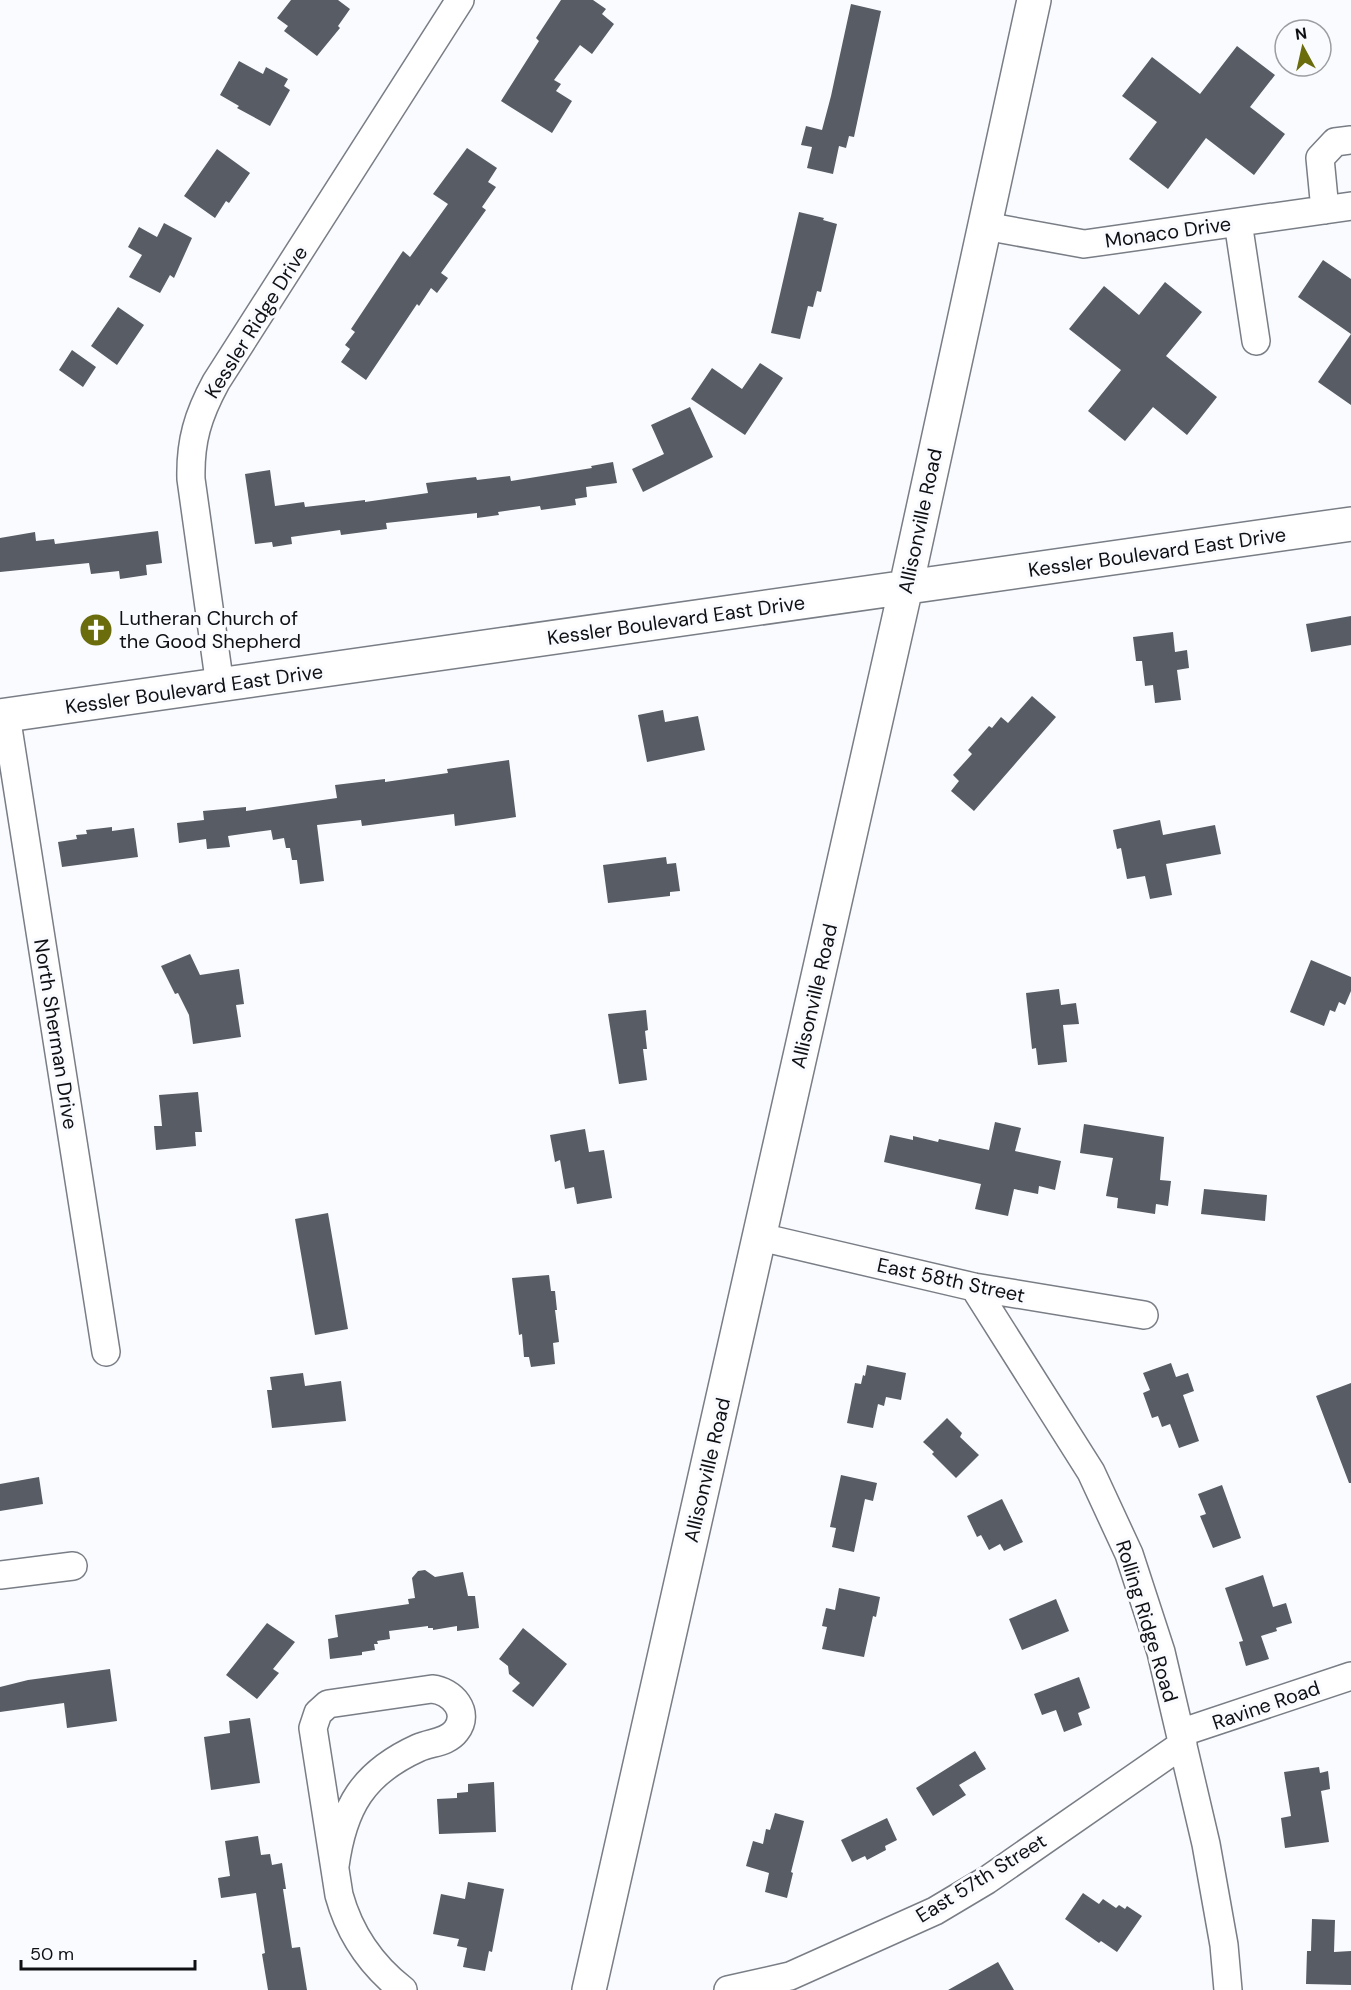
<svg xmlns="http://www.w3.org/2000/svg" width="1351" height="1990" viewBox="0 0 1351 1990" font-family="'DM Sans',sans-serif">
<style>
.building{fill:#585c64}
.lines{fill:none;stroke-linecap:round;stroke-linejoin:round}
.minor-casing{stroke:#797d85;stroke-width:30}
.major-casing{stroke:#797d85;stroke-width:36}
.minor{stroke:#fff;stroke-width:27}
.major{stroke:#fff;stroke-width:33}
.labels{text-anchor:middle;stroke-width:6;stroke-linejoin:round;paint-order:stroke}
.street-label{font-size:20px;fill:#0f1013;stroke:#f9fbff}
.poi-label{font-size:20px;fill:#0f1013;stroke:#f9fbff;text-anchor:start}
</style>
<rect width="100%" height="100%" fill="#f9fbff"/>
<path class="building" d="M 291,0 L 338,0 L 350,9 L 338,26 L 340,28 L 317,56 L 284,31 L 288,26 L 277,18 Z
M 561,0 L 593,0 L 606,9 L 602,14 L 614,24 L 592,54 L 580,45 L 554,80 L 561,84 L 556,91 L 572,101 L 552,133 L 501,101 L 539,41 L 536,38 Z
M 851,4 L 881,11 L 854,137 L 849,136 L 846,148 L 839,146 L 833,174 L 807,168 L 812,147 L 801,145 L 806,126 L 822,130 L 831,96 Z
M 1237,46 L 1275,75 L 1250,107 L 1285,134 L 1254,175 L 1206,138 L 1168,189 L 1129,159 L 1157,122 L 1122,96 L 1152,57 L 1200,94 Z
M 239,61 L 263,74 L 266,67 L 288,79 L 284,86 L 290,90 L 270,126 L 237,108 L 239,106 L 220,95 Z
M 467,148 L 497,168 L 488,182 L 496,187 L 482,207 L 486,210 L 441,273 L 448,278 L 437,293 L 431,288 L 419,306 L 417,304 L 366,380 L 341,362 L 350,349 L 345,345 L 355,332 L 351,329 L 403,251 L 410,257 L 448,204 L 433,194 Z
M 217,149 L 250,173 L 229,203 L 226,201 L 215,218 L 184,196 Z
M 799,212 L 824,218 L 823,220 L 837,224 L 821,292 L 817,291 L 813,307 L 808,306 L 800,339 L 771,333 Z
M 164,223 L 192,238 L 174,278 L 170,275 L 160,293 L 129,277 L 142,255 L 128,247 L 139,227 L 157,237 Z
M 1323,260 L 1351,279 L 1351,334 L 1298,297 Z
M 1165,282 L 1202,312 L 1166,356 L 1217,397 L 1187,435 L 1153,407 L 1125,441 L 1088,411 L 1121,370 L 1069,329 L 1104,286 L 1139,315 Z
M 118,307 L 144,325 L 117,365 L 91,346 Z
M 1351,334 L 1351,405 L 1318,382 Z
M 72,350 L 96,367 L 83,387 L 59,370 Z
M 760,363 L 783,378 L 745,435 L 691,399 L 712,368 L 742,389 Z
M 690,407 L 713,457 L 643,492 L 632,469 L 664,454 L 651,425 Z
M 613,462 L 617,483 L 586,487 L 587,497 L 575,499 L 576,505 L 541,510 L 540,506 L 498,512 L 499,515 L 477,518 L 477,513 L 386,523 L 387,529 L 341,535 L 340,530 L 291,537 L 292,544 L 273,547 L 272,542 L 255,544 L 245,474 L 270,470 L 275,506 L 304,502 L 305,507 L 365,500 L 365,502 L 428,493 L 426,483 L 476,477 L 477,480 L 510,476 L 511,481 L 592,468 L 591,466 Z
M 158,531 L 162,563 L 146,565 L 147,575 L 120,579 L 119,571 L 91,574 L 89,563 L 0,572 L 0,538 L 35,532 L 36,541 L 54,539 L 55,544 Z
M 1351,616 L 1351,645 L 1311,652 L 1306,624 Z
M 1173,632 L 1175,652 L 1187,650 L 1189,668 L 1177,670 L 1181,700 L 1155,703 L 1153,685 L 1145,686 L 1142,661 L 1136,661 L 1133,637 Z
M 1032,696 L 1056,717 L 974,811 L 951,791 L 959,781 L 953,775 L 972,754 L 968,750 L 989,726 L 992,728 L 1001,717 L 1008,723 Z
M 663,710 L 665,722 L 698,716 L 705,750 L 647,762 L 638,715 Z
M 509,760 L 516,817 L 455,826 L 454,814 L 362,826 L 361,820 L 317,825 L 324,881 L 300,884 L 297,860 L 292,860 L 290,848 L 286,848 L 284,838 L 273,840 L 271,830 L 228,836 L 230,847 L 207,849 L 206,839 L 179,843 L 177,823 L 204,820 L 203,811 L 246,807 L 246,811 L 337,798 L 335,785 L 385,779 L 385,782 L 448,773 L 447,769 Z
M 1160,820 L 1163,835 L 1215,825 L 1221,854 L 1166,864 L 1172,895 L 1150,899 L 1145,876 L 1127,879 L 1121,848 L 1117,849 L 1113,830 Z
M 112,827 L 112,831 L 134,828 L 138,857 L 62,867 L 58,842 L 77,839 L 76,835 L 87,834 L 86,830 Z
M 666,857 L 667,864 L 676,863 L 680,891 L 670,892 L 670,896 L 608,903 L 603,865 Z
M 190,954 L 200,975 L 239,969 L 244,1004 L 236,1005 L 241,1037 L 193,1044 L 189,1015 L 178,993 L 175,994 L 161,966 Z
M 1311,960 L 1351,977 L 1351,991 L 1345,1005 L 1339,1002 L 1335,1012 L 1330,1010 L 1324,1026 L 1290,1012 Z
M 1059,989 L 1061,1005 L 1076,1003 L 1079,1024 L 1063,1025 L 1067,1062 L 1038,1065 L 1036,1048 L 1032,1049 L 1026,993 Z
M 646,1010 L 648,1030 L 645,1031 L 647,1049 L 643,1049 L 647,1080 L 619,1084 L 608,1014 Z
M 198,1092 L 202,1132 L 195,1132 L 196,1146 L 156,1150 L 154,1126 L 162,1126 L 159,1095 Z
M 995,1122 L 1021,1128 L 1015,1151 L 1061,1161 L 1055,1190 L 1039,1186 L 1038,1194 L 1014,1189 L 1008,1216 L 975,1209 L 981,1184 L 884,1162 L 890,1135 L 913,1140 L 913,1136 L 938,1142 L 939,1139 L 989,1150 Z
M 1084,1124 L 1164,1137 L 1160,1180 L 1171,1181 L 1168,1206 L 1156,1204 L 1155,1214 L 1117,1208 L 1118,1198 L 1106,1196 L 1113,1158 L 1080,1153 Z
M 585,1129 L 589,1152 L 604,1150 L 612,1198 L 577,1204 L 574,1187 L 565,1189 L 560,1160 L 555,1162 L 550,1135 Z
M 1204,1189 L 1267,1195 L 1265,1221 L 1201,1214 Z
M 328,1213 L 348,1329 L 315,1335 L 295,1219 Z
M 549,1275 L 551,1291 L 555,1291 L 557,1310 L 555,1310 L 559,1342 L 553,1343 L 555,1364 L 531,1367 L 529,1357 L 524,1357 L 522,1334 L 519,1335 L 512,1278 Z
M 1171,1363 L 1176,1377 L 1188,1373 L 1194,1391 L 1183,1395 L 1199,1441 L 1179,1448 L 1170,1424 L 1162,1427 L 1158,1416 L 1152,1418 L 1143,1393 L 1150,1390 L 1143,1373 Z
M 867,1365 L 906,1373 L 901,1400 L 886,1397 L 884,1406 L 878,1404 L 873,1428 L 847,1423 L 855,1383 L 861,1384 L 863,1375 L 865,1376 Z
M 303,1373 L 305,1386 L 341,1381 L 346,1421 L 272,1428 L 267,1390 L 272,1390 L 270,1377 Z
M 1351,1383 L 1351,1483 L 1349,1483 L 1316,1396 Z
M 947,1418 L 962,1433 L 960,1437 L 979,1455 L 956,1478 L 932,1454 L 934,1452 L 923,1442 Z
M 841,1475 L 877,1483 L 873,1501 L 865,1499 L 854,1552 L 832,1547 L 836,1528 L 830,1527 Z
M 39,1477 L 43,1504 L 0,1511 L 0,1484 Z
M 1222,1485 L 1241,1538 L 1213,1548 L 1200,1516 L 1206,1514 L 1198,1494 Z
M 1002,1499 L 1023,1542 L 1004,1551 L 1000,1544 L 989,1550 L 981,1535 L 977,1537 L 967,1516 Z
M 425,1570 L 435,1577 L 463,1572 L 468,1596 L 475,1596 L 479,1628 L 457,1631 L 457,1626 L 433,1630 L 433,1628 L 428,1628 L 428,1626 L 389,1631 L 390,1639 L 377,1641 L 378,1644 L 374,1644 L 375,1650 L 362,1652 L 362,1655 L 330,1659 L 328,1639 L 338,1637 L 335,1615 L 409,1604 L 408,1599 L 415,1598 L 412,1578 L 418,1571 Z
M 1263,1575 L 1273,1607 L 1286,1603 L 1292,1623 L 1276,1628 L 1277,1631 L 1261,1636 L 1269,1659 L 1246,1666 L 1239,1642 L 1243,1641 L 1225,1588 Z
M 839,1588 L 880,1597 L 876,1617 L 873,1616 L 864,1657 L 822,1649 L 827,1627 L 822,1626 L 826,1608 L 835,1610 Z
M 1056,1599 L 1069,1631 L 1022,1650 L 1009,1619 Z
M 267,1623 L 295,1642 L 273,1669 L 279,1673 L 257,1699 L 226,1675 Z
M 523,1628 L 567,1664 L 533,1707 L 512,1691 L 520,1683 L 509,1674 L 508,1666 L 499,1659 Z
M 110,1669 L 117,1721 L 67,1728 L 64,1703 L 0,1712 L 0,1687 L 28,1680 Z
M 1079,1677 L 1090,1708 L 1078,1713 L 1082,1725 L 1064,1732 L 1056,1710 L 1042,1715 L 1034,1694 Z
M 250,1718 L 260,1783 L 211,1790 L 204,1737 L 230,1733 L 229,1721 Z
M 975,1751 L 986,1769 L 959,1785 L 966,1795 L 933,1816 L 916,1788 Z
M 1319,1767 L 1320,1773 L 1328,1771 L 1330,1789 L 1321,1791 L 1329,1842 L 1285,1848 L 1281,1818 L 1291,1816 L 1284,1772 Z
M 494,1782 L 496,1832 L 439,1834 L 437,1799 L 457,1798 L 457,1793 L 468,1792 L 468,1784 Z
M 775,1813 L 804,1821 L 791,1872 L 793,1873 L 787,1898 L 765,1892 L 769,1873 L 746,1866 L 753,1841 L 763,1844 L 766,1829 L 770,1830 Z
M 887,1818 L 897,1840 L 885,1846 L 886,1850 L 867,1860 L 865,1856 L 852,1862 L 841,1840 Z
M 258,1836 L 261,1855 L 270,1854 L 272,1865 L 282,1863 L 286,1889 L 283,1889 L 292,1948 L 300,1947 L 307,1990 L 268,1990 L 262,1954 L 265,1953 L 256,1893 L 221,1898 L 218,1878 L 230,1876 L 225,1841 Z
M 468,1882 L 504,1889 L 492,1952 L 489,1951 L 485,1971 L 463,1967 L 467,1948 L 457,1946 L 459,1939 L 433,1934 L 441,1894 L 465,1899 Z
M 1083,1893 L 1099,1904 L 1103,1899 L 1116,1908 L 1119,1905 L 1125,1909 L 1127,1906 L 1142,1916 L 1117,1952 L 1101,1941 L 1099,1943 L 1065,1919 Z
M 1312,1919 L 1335,1920 L 1334,1952 L 1351,1951 L 1351,1985 L 1306,1984 L 1307,1951 L 1311,1951 Z
M 998,1962 L 1014,1990 L 948,1990 Z"/>
<g class="lines">
<g class="minor-casing">
<path id="minor" d="M 1325,210 L 1320,158 L 1335,142 L 1351,140
M 1238,222 L 1256,341
M 985,226 L 1084,244 L 1351,206
M 220,686 L 191,479 C 190,441 198,415 216,382 L 460,0
M 6,715 L 106,1352
M 760,1237 L 974,1287 L 1144,1315
M 974,1287 L 1091,1472 L 1129,1554 L 1161,1652 L 1206,1844 L 1224,1945 L 1228,1990
M 0,1575 L 73,1566
M 1180,1733 L 1351,1676
M 335,1866 C 343,1807 363,1773 418,1748 C 431,1742 447,1743 456,1731 C 471,1712 452,1691 432,1689 L 328,1704 L 318,1713 L 313,1728 L 339,1895 C 350,1935 371,1965 403,1990
M 728,1990 L 790,1976 L 935,1911 L 987,1880 L 1183,1744"/>
</g>
<g class="major-casing">
<path id="major" d="M 0,716 L 1351,524
M 589,1990 L 906,587 L 1034,0"/>
</g>
<use href="#minor" class="minor"/>
<use href="#major" class="major"/>
</g>
<defs>
<g id="church-disc" transform="scale(1.725)"><circle r="9.5" fill="#6b6c0c" stroke="#f9fbff"/><path d="M-1.2-6h2.4v3.5h3.3v2.4h-3.3V6h-2.4V-.1h-3.3v-2.4h3.3Z" fill="#fff"/></g>
</defs>
<g fill-rule="evenodd">
<use href="#church-disc" x="96" y="630"/>
</g>
<g class="labels">
<g class="street-label">
<text transform="translate(1168 232) rotate(-8)" y="7">Monaco Drive</text>
<text transform="translate(256 322) rotate(-58)" y="7">Kessler Ridge Drive</text>
<text transform="translate(920 521) rotate(-78)" y="7">Allisonville Road</text>
<text transform="translate(1157 552) rotate(-8)" y="7">Kessler Boulevard East Drive</text>
<text transform="translate(676 620) rotate(-8)" y="7">Kessler Boulevard East Drive</text>
<text transform="translate(194 689) rotate(-8)" y="7">Kessler Boulevard East Drive</text>
<text transform="translate(814 996) rotate(-77)" y="7">Allisonville Road</text>
<text transform="translate(56 1034) rotate(81)" y="7">North Sherman Drive</text>
<text transform="translate(951 1280) rotate(12)" y="7">East 58th Street</text>
<text transform="translate(707 1470) rotate(-77)" y="7">Allisonville Road</text>
<text transform="translate(1147 1621) rotate(73)" y="7">Rolling Ridge Road</text>
<text transform="translate(1266 1705) rotate(-19)" y="7">Ravine Road</text>
<text transform="translate(981 1878) rotate(-32)" y="7">East 57th Street</text>
</g>
<g class="poi-label">
<text x="119" y="625">Lutheran Church of<tspan x="119" dy="23">the Good Shepherd</tspan></text>
</g>
</g>
<g transform="translate(1303 48) rotate(352)"><circle r="28" fill="#f9fbff" stroke="#9b9da1" stroke-width="1.5"/>
<path d="M0-4.5L10 22L0 15L-10 22Z" fill="#6b6c0c"/>
<text y="-9" font-size="16" font-weight="bold" text-anchor="middle" fill="#0f1013">N</text>
</g>
<path d="M21 1960v9h174v-9" fill="none" stroke="#0f1013" stroke-width="3"/>
<text x="30" y="1960" font-size="18" fill="#0f1013" stroke="#f9fbff" stroke-width="4.5" paint-order="stroke">50 m</text>
</svg>
